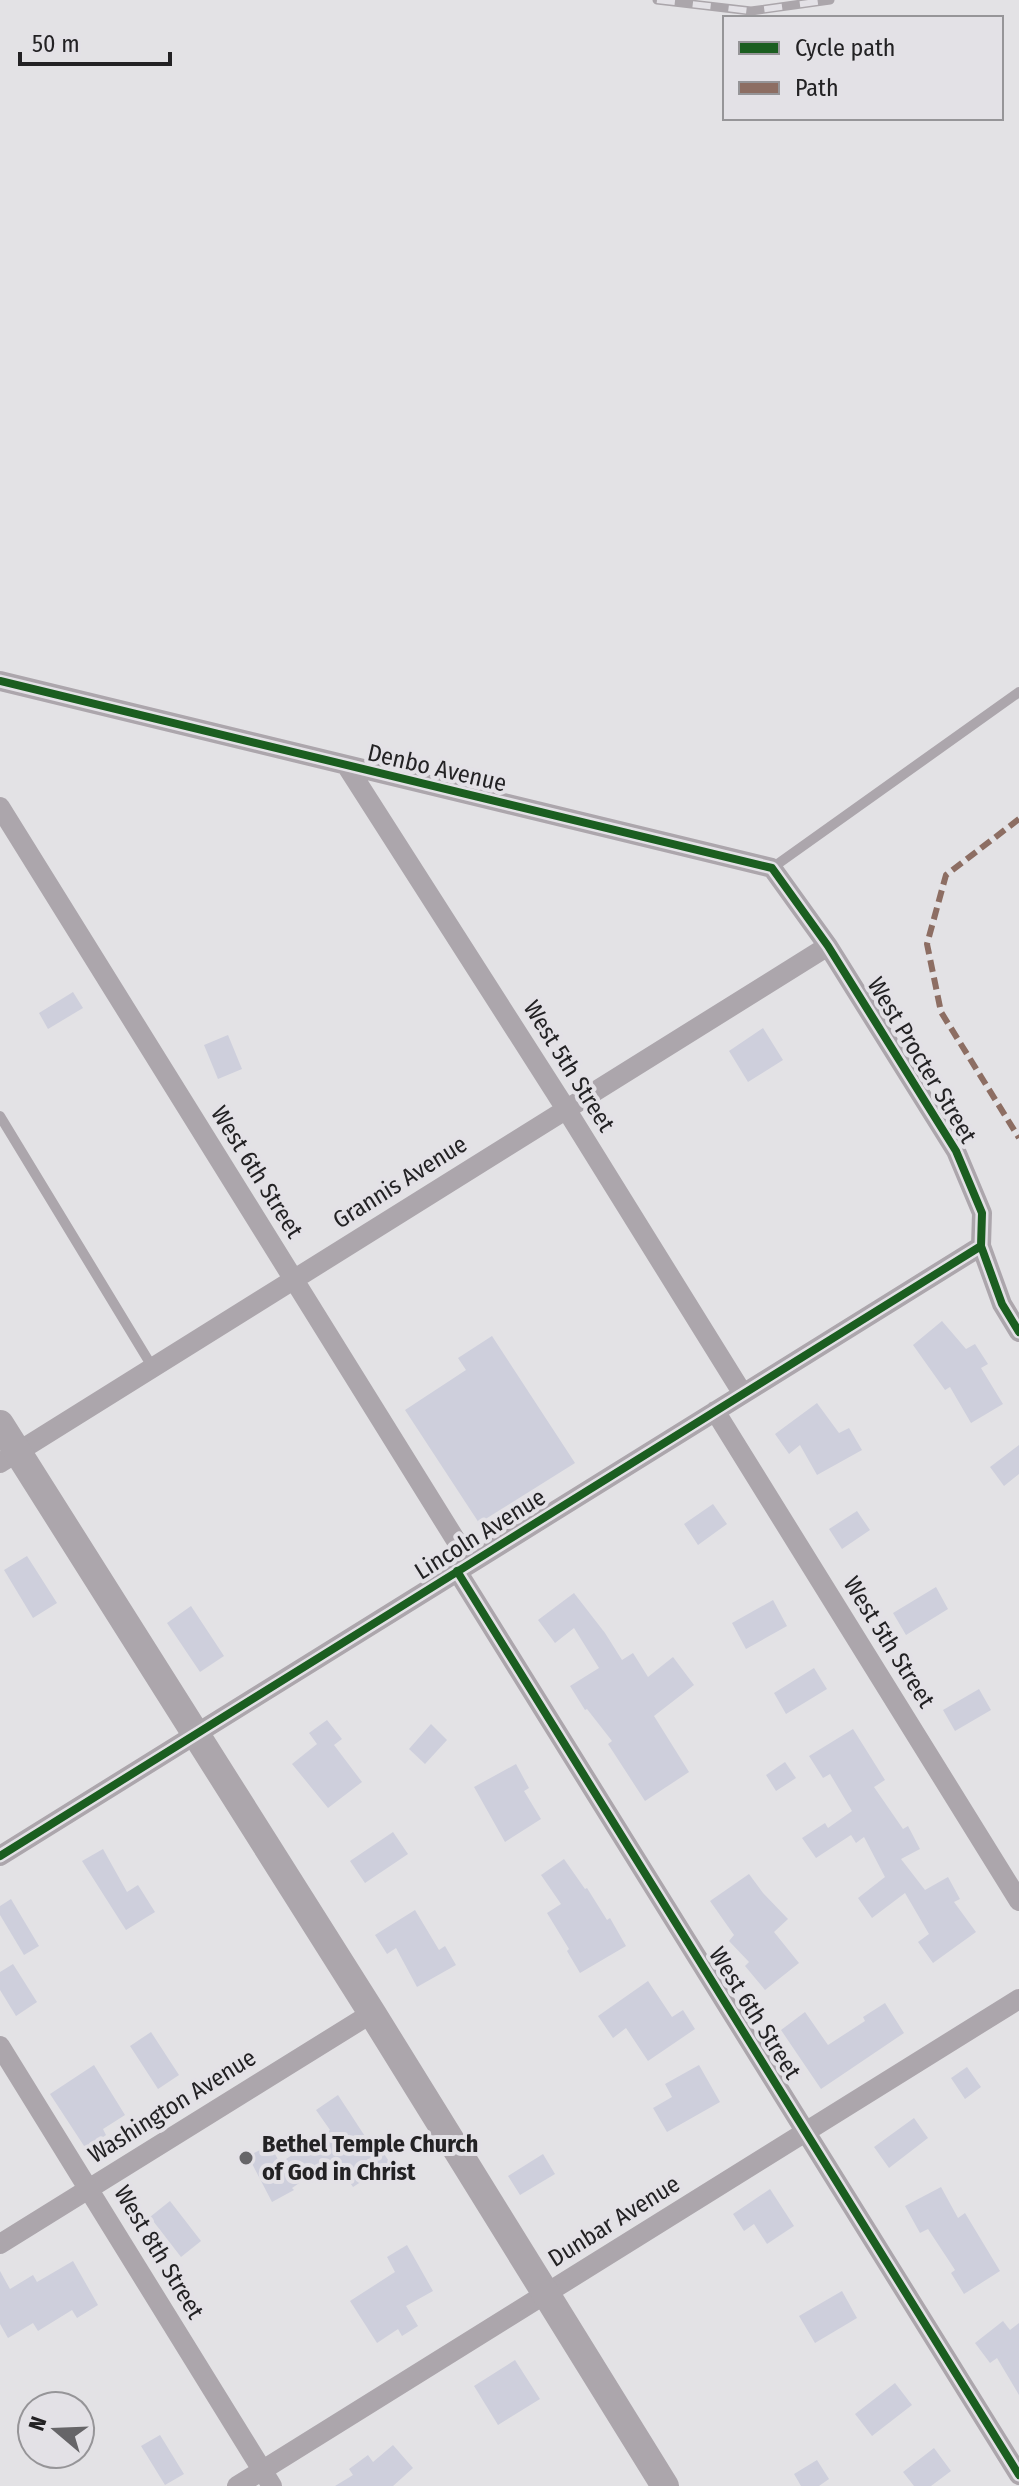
<svg xmlns="http://www.w3.org/2000/svg" width="1019" height="2486" viewBox="0 0 1019 2486" font-family="'Fira Sans Condensed',sans-serif">
<style>
.building{fill:#cecfdc}
.lines{fill:none;stroke-linecap:round;stroke-linejoin:round}
.service{stroke:#aca6ac;stroke-width:10}
.minor{stroke:#aca6ac;stroke-width:20}
.secondary{stroke:#aca6ac;stroke-width:28}
.rail-casing{stroke:#aba6ab;stroke-width:9}
.rail{stroke:#e3e1e6;stroke-width:6;stroke-dasharray:18;stroke-linecap:butt}
.quiet{stroke:#8d6e63;stroke-width:6;stroke-dasharray:12 6;stroke-linecap:butt}
.cycleway-casing{stroke:#e3e1e6;stroke-width:13}
.cycleway{stroke:#1b5e20;stroke-width:8}
.poi-dot{fill:#666568;stroke:#e3e1e6;stroke-width:3}
.labels{text-anchor:middle;stroke-width:8;stroke-linejoin:round;paint-order:stroke}
.street-label{font-size:24px;fill:#232224;stroke:#e3e1e6}
.poi-label{font-size:24px;font-weight:bold;fill:#232224;stroke:#e3e1e6;text-anchor:start}
</style>
<rect width="100%" height="100%" fill="#e3e2e5"/>
<path class="building" d="M 73,992 L 83,1008 L 48,1029 L 39,1013 Z
M 763,1028 L 783,1060 L 748,1082 L 729,1051 Z
M 228,1035 L 242,1069 L 218,1079 L 204,1045 Z
M 942,1321 L 966,1349 L 975,1344 L 988,1364 L 981,1368 L 1003,1404 L 971,1423 L 950,1387 L 945,1390 L 913,1345 Z
M 492,1336 L 575,1463 L 479,1523 L 405,1410 L 466,1370 L 458,1358 Z
M 817,1403 L 839,1433 L 849,1428 L 862,1450 L 817,1475 L 800,1445 L 789,1454 L 775,1434 Z
M 1019,1445 L 1019,1474 L 1004,1486 L 990,1467 Z
M 713,1504 L 727,1524 L 698,1545 L 684,1524 Z
M 857,1511 L 870,1530 L 842,1549 L 829,1529 Z
M 27,1556 L 57,1603 L 33,1618 L 4,1570 Z
M 936,1587 L 948,1609 L 906,1635 L 893,1613 Z
M 574,1593 L 605,1633 L 622,1660 L 633,1653 L 648,1677 L 673,1657 L 694,1685 L 654,1716 L 689,1772 L 645,1801 L 608,1744 L 612,1741 L 587,1709 L 585,1710 L 570,1686 L 599,1668 L 574,1628 L 555,1643 L 538,1620 Z
M 773,1600 L 787,1626 L 746,1649 L 732,1623 Z
M 191,1606 L 224,1656 L 200,1672 L 167,1623 Z
M 814,1668 L 827,1689 L 786,1714 L 774,1693 Z
M 979,1689 L 991,1710 L 955,1731 L 943,1710 Z
M 327,1720 L 342,1739 L 334,1745 L 362,1782 L 328,1808 L 292,1764 L 317,1744 L 309,1733 Z
M 431,1724 L 447,1740 L 425,1764 L 409,1749 Z
M 853,1729 L 885,1780 L 874,1787 L 903,1829 L 908,1826 L 920,1849 L 901,1859 L 925,1890 L 948,1877 L 960,1899 L 954,1902 L 976,1932 L 933,1963 L 918,1942 L 929,1934 L 905,1893 L 872,1918 L 858,1898 L 885,1877 L 864,1837 L 856,1843 L 851,1835 L 816,1858 L 802,1838 L 825,1823 L 828,1828 L 852,1811 L 830,1774 L 823,1778 L 809,1756 Z
M 785,1762 L 796,1778 L 776,1791 L 766,1775 Z
M 516,1764 L 529,1788 L 524,1791 L 541,1819 L 505,1842 L 474,1787 Z
M 393,1832 L 408,1854 L 365,1883 L 350,1861 Z
M 103,1849 L 127,1892 L 138,1885 L 155,1912 L 126,1930 L 82,1861 Z
M 564,1859 L 585,1889 L 587,1888 L 607,1920 L 610,1918 L 626,1946 L 580,1973 L 567,1951 L 569,1949 L 547,1913 L 561,1904 L 541,1875 Z
M 749,1874 L 763,1893 L 788,1919 L 774,1932 L 799,1963 L 765,1990 L 745,1966 L 749,1962 L 729,1941 L 734,1935 L 710,1901 Z
M 11,1899 L 39,1946 L 24,1955 L 0,1915 L 0,1906 Z
M 415,1910 L 439,1950 L 445,1946 L 456,1965 L 417,1987 L 396,1948 L 387,1954 L 375,1935 Z
M 13,1964 L 37,2002 L 16,2016 L 0,1990 L 0,1972 Z
M 648,1981 L 672,2017 L 683,2010 L 695,2029 L 648,2061 L 626,2028 L 613,2038 L 598,2016 Z
M 885,2003 L 904,2033 L 821,2089 L 781,2030 L 805,2012 L 828,2045 L 865,2021 L 863,2017 Z
M 151,2032 L 179,2075 L 158,2089 L 130,2046 Z
M 94,2065 L 125,2115 L 103,2129 L 106,2135 L 86,2149 L 50,2094 Z
M 699,2065 L 720,2102 L 667,2132 L 653,2108 L 672,2097 L 665,2084 Z
M 967,2067 L 981,2087 L 965,2099 L 951,2078 Z
M 338,2095 L 370,2144 L 375,2140 L 390,2163 L 353,2187 L 334,2159 L 292,2188 L 294,2190 L 272,2202 L 248,2156 L 270,2145 L 280,2163 L 330,2130 L 316,2110 Z
M 914,2118 L 928,2138 L 889,2168 L 874,2147 Z
M 543,2154 L 555,2174 L 520,2195 L 508,2176 Z
M 941,2187 L 958,2218 L 965,2213 L 1000,2271 L 964,2294 L 951,2273 L 955,2270 L 928,2229 L 920,2233 L 905,2206 Z
M 770,2189 L 794,2226 L 767,2244 L 754,2224 L 744,2231 L 733,2214 Z
M 170,2201 L 201,2241 L 181,2257 L 150,2217 Z
M 407,2245 L 433,2291 L 406,2306 L 418,2326 L 402,2336 L 398,2329 L 377,2343 L 350,2301 L 395,2272 L 387,2257 Z
M 73,2261 L 98,2305 L 77,2318 L 72,2310 L 38,2331 L 33,2323 L 8,2338 L 0,2324 L 0,2271 L 10,2289 L 33,2275 L 37,2282 Z
M 842,2291 L 857,2318 L 815,2343 L 799,2316 Z
M 1003,2321 L 1010,2330 L 1019,2323 L 1019,2395 L 997,2358 L 990,2363 L 975,2343 Z
M 515,2360 L 540,2399 L 498,2425 L 474,2386 Z
M 895,2383 L 912,2405 L 872,2436 L 855,2414 Z
M 160,2435 L 184,2474 L 165,2485 L 141,2446 Z
M 393,2445 L 413,2468 L 393,2486 L 335,2486 L 353,2475 L 349,2469 L 368,2455 L 373,2462 Z
M 934,2448 L 951,2471 L 931,2486 L 914,2486 L 903,2472 Z
M 817,2460 L 829,2479 L 819,2486 L 801,2486 L 794,2474 Z"/>
<g class="lines">
<path class="service" d="M 772,868 L 1019,692
M 0,1116 L 153,1368"/>
<path class="minor" d="M 0,681 L 772,868 L 828,946 L 956,1151 L 982,1213 L 981,1246 L 1002,1304 L 1019,1332
M 348,768 L 566,1109 L 743,1394
M 0,807 L 470,1563
M 715,1411 L 1019,1901
M 0,1463 L 828,946
M 457,1571 L 1019,2475
M 0,1856 L 981,1246
M 0,2046 L 272,2486
M 0,2244 L 372,2013
M 237,2486 L 1019,1999"/>
<path class="secondary" d="M 0,1424 L 372,2013 L 665,2486"/>
<g class="rail-casing">
<path id="rail" d="M 657,0 L 751,11 L 830,0"/>
</g>
<use href="#rail" class="rail"/>
<path class="quiet" d="M 1019,819 L 946,875 L 927,944 L 941,1012 L 1019,1138"/>
<g class="cycleway-casing">
<path id="cycleway" d="M 0,681 L 772,868 L 828,946 L 956,1151 L 982,1213 L 981,1246 L 1002,1304 L 1019,1332
M 457,1571 L 1019,2475
M 0,1856 L 981,1246"/>
</g>
<use href="#cycleway" class="cycleway"/>
</g>
<circle class="poi-dot" cx="246" cy="2158" r="8"/>
<g class="labels">
<g class="street-label">
<text transform="translate(437 768) rotate(13)" y="8">Denbo Avenue</text>
<text transform="translate(922 1060) rotate(59)" y="8">West Procter Street</text>
<text transform="translate(569 1066) rotate(58)" y="8">West 5th Street</text>
<text transform="translate(257 1172) rotate(58)" y="8">West 6th Street</text>
<text transform="translate(400 1182) rotate(-32)" y="8">Grannis Avenue</text>
<text transform="translate(480 1534) rotate(-32)" y="8">Lincoln Avenue</text>
<text transform="translate(889 1642) rotate(58)" y="8">West 5th Street</text>
<text transform="translate(755 2013) rotate(58)" y="8">West 6th Street</text>
<text transform="translate(172 2106) rotate(-32)" y="8">Washington Avenue</text>
<text transform="translate(614 2221) rotate(-32)" y="8">Dunbar Avenue</text>
<text transform="translate(159 2252) rotate(59)" y="8">West 8th Street</text>
</g>
<g class="poi-label">
<text x="262" y="2152">Bethel Temple Church<tspan x="262" dy="28">of God in Christ</tspan></text>
</g>
</g>
<rect x="723" y="16" width="280" height="104" fill="#e3e1e6" stroke="#969598" stroke-width="2"/>
<rect x="739" y="42" width="40" height="12" fill="#1b5e20" stroke="#969598" stroke-width="2"/>
<text x="795" y="56" font-size="24" fill="#232224">Cycle path</text>
<rect x="739" y="82" width="40" height="12" fill="#8d6e63" stroke="#969598" stroke-width="2"/>
<text x="795" y="96" font-size="24" fill="#232224">Path</text>
<g transform="translate(56 2430) rotate(289)"><circle r="38" fill="#e3e1e6" stroke="#969598" stroke-width="2"/>
<path d="M0-6L14 30L0 20L-14 30Z" fill="#666568"/>
<text y="-12" font-size="22" font-weight="bold" text-anchor="middle" fill="#232224">N</text>
</g>
<path d="M20 52v12h150v-12" fill="none" stroke="#232224" stroke-width="4"/>
<text x="32" y="52" font-size="24" fill="#232224" stroke="#e3e1e6" stroke-width="6" paint-order="stroke">50 m</text>
</svg>
